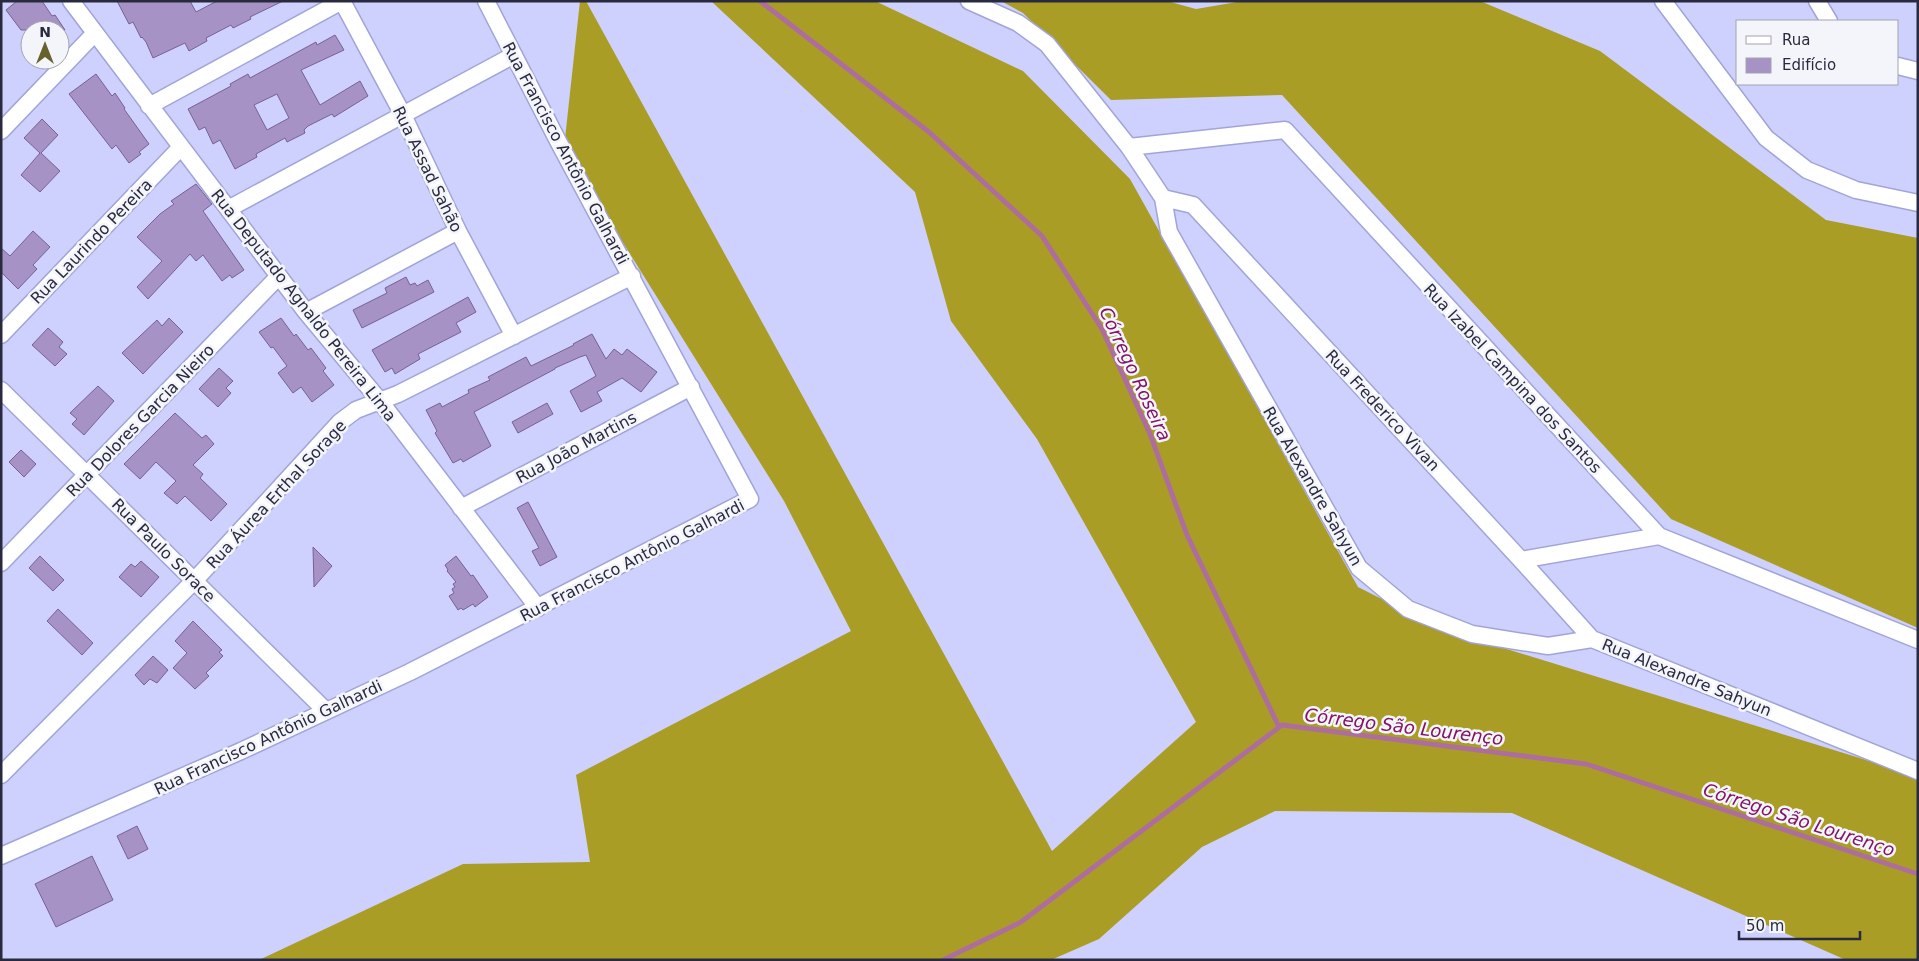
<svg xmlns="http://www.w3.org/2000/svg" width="1919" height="961" viewBox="0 0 1919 961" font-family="'DejaVu Sans',sans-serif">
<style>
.forest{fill:#aa9d25}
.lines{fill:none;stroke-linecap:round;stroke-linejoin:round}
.stream{stroke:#ae6e9d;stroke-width:5}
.building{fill:#a692c5;stroke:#766293;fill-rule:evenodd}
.street-casing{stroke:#a1a4d9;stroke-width:19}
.street{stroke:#fff;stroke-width:16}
.labels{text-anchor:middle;stroke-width:5;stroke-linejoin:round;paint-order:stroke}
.street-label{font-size:16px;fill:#292a3f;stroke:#f4f5fb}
.water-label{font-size:18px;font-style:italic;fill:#821464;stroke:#f4f5fb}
</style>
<rect width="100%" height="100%" fill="#ced0fd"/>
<path class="forest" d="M 580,1 L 586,1 L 1052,851 L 1196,722 L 1037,439 L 951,321 L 915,192 L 711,1 L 875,1 L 1023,71 L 1130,179 L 1358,587 L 1439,628 L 1918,776 L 1918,960 L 1846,960 L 1512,813 L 1275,811 L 1202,847 L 1099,939 L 1051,960 L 259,960 L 463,864 L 590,862 L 576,775 L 851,631 L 784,501 L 564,148 Z
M 1001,1 L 1167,1 L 1196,9 L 1243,1 L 1480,1 L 1600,51 L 1826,220 L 1918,238 L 1918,628 L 1671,519 L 1282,95 L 1111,100 L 1023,13 Z"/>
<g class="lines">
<path class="stream" d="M 760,1 L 929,132 L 1042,236 L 1102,329 L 1150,434 L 1187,535 L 1279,727
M 943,960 L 1021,922 L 1282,725 L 1586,764 L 1918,874"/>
</g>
<path class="building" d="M 17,1 L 42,1 L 52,16 L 55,15 L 65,30 L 21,30 L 6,10 Z
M 117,1 L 190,1 L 196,12 L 217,1 L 283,1 L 250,17 L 251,19 L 233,28 L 231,25 L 206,38 L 207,41 L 189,51 L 185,43 L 153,58 L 146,42 L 142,37 L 141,38 L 133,22 L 129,24 Z
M 335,35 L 344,50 L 301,70 L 320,105 L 360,81 L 368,96 L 334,117 L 332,114 L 308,126 L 304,130 L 305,133 L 287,142 L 285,138 L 256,154 L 257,157 L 235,169 L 220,140 L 213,144 L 205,127 L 199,130 L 188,109 L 231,86 L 230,84 L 248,74 L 250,78 L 316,42 L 317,45 ZM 277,94 L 289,118 L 267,130 L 254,105 Z
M 96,74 L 112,96 L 115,93 L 125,108 L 124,109 L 149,144 L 139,152 L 141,154 L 129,163 L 116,145 L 112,149 L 69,94 Z
M 42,119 L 58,135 L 41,153 L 60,171 L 40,192 L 21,175 L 40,153 L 24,138 Z
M 196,184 L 212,204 L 203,211 L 244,270 L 232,278 L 230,275 L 222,281 L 203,255 L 196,261 L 190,254 L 148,299 L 137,287 L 162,261 L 137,237 L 160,214 L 174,204 L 171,201 Z
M 33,231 L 50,247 L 33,265 L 37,269 L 18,289 L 1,272 L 1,248 L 10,256 Z
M 406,277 L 410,285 L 415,283 L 417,286 L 428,280 L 434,292 L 362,328 L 353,310 L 387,293 L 385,288 Z
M 468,297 L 476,312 L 456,323 L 461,332 L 418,354 L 420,359 L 395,374 L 392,368 L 385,372 L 372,350 Z
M 169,318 L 183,332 L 143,374 L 122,353 L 157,320 L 162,326 Z
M 281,318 L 294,336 L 296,334 L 308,350 L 311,348 L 326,368 L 323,371 L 334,385 L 312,402 L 301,387 L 293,393 L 278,373 L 287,366 L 273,347 L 271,348 L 259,332 Z
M 48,328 L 63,342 L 59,347 L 67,354 L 55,366 L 32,345 Z
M 592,334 L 606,359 L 614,349 L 622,355 L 627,349 L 657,372 L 641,392 L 622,378 L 597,392 L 602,401 L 581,412 L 570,391 L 596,376 L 586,355 L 580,357 L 555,368 L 555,369 L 474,412 L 491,446 L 463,462 L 461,459 L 453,463 L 435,433 L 437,431 L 426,410 L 440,403 L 442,407 L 469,393 L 468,390 L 490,380 L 488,377 L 526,357 L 531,366 L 574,345 L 573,344 Z
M 219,368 L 233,381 L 226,388 L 231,393 L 218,407 L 199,389 Z
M 98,386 L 114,401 L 84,435 L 72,424 L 77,419 L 70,413 Z
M 547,403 L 553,414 L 518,433 L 512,422 Z
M 175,413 L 202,438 L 206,435 L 214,444 L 193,465 L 203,474 L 200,478 L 227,504 L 211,521 L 185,496 L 177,504 L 164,493 L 176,481 L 156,462 L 140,479 L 124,464 Z
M 21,450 L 36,464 L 24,477 L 9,462 Z
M 528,502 L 557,557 L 540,566 L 532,551 L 539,548 L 517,508 Z
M 313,547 L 332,566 L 314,587 Z
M 40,556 L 64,580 L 53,591 L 29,568 Z
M 456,556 L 471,576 L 473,575 L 488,597 L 475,607 L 473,604 L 463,610 L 461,608 L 458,610 L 449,596 L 454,593 L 452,589 L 455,587 L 453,584 L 456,582 L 447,571 L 448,570 L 445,565 Z
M 141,561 L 159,577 L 141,597 L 119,577 L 131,564 L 135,567 Z
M 58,609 L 93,643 L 82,655 L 47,621 Z
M 193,621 L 222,650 L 219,652 L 223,656 L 206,673 L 209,676 L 195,689 L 173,668 L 187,653 L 175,641 Z
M 153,656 L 168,670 L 157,683 L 150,679 L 144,685 L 135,675 Z
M 137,826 L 148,849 L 128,859 L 117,836 Z
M 92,856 L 113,900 L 56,927 L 35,884 Z"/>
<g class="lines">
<g class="street-casing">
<path id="street" d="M 71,1 L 306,312 L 380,401 L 538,608
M 342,1 L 403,115 L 458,231 L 514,336
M 969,1 L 1018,23 L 1047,44 L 1129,147 L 1163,198 L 1169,232 L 1359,568 L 1408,609 L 1472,634 L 1548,646 L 1592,639 L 1918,771
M 1663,1 L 1766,138 L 1807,170 L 1856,190 L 1918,203
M 1817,1 L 1829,21
M 1898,66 L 1918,71
M 149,106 L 342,1
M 1,131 L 95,33
M 1129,147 L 1285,130 L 1659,536 L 1918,640
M 1163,198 L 1193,205 L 1521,560 L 1592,639
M 228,209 L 514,55
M 306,312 L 458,231
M 1,335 L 181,147
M 1,390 L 326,711
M 461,508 L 691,387
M 1521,560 L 1659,536
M 1,563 L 279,276
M 1,775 L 195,580 L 340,422 L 356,410 L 398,394 L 632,276
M 1,856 L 241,751 L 410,672 L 750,499 L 558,141 L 486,1"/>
</g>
<use href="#street" class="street"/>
</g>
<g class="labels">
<g class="street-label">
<text transform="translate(566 153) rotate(62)" y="6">Rua Francisco Antônio Galhardi</text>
<text transform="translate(428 169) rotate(64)" y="6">Rua Assad Sahão</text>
<text transform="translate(91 241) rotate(-46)" y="6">Rua Laurindo Pereira</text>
<text transform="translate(304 305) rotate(52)" y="6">Rua Deputado Agnaldo Pereira Lima</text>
<text transform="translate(1513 378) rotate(47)" y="6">Rua Izabel Campina dos Santos</text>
<text transform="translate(1383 410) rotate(47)" y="6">Rua Frederico Vivan</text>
<text transform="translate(140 420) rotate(-46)" y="6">Rua Dolores Garcia Nieiro</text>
<text transform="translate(576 447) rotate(-28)" y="6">Rua João Martins</text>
<text transform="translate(1313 486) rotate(60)" y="6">Rua Alexandre Sahyun</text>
<text transform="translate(276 494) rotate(-47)" y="6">Rua Áurea Erthal Sorage</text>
<text transform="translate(164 550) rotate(45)" y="6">Rua Paulo Sorace</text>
<text transform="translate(632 560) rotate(-27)" y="6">Rua Francisco Antônio Galhardi</text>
<text transform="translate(1687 677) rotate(22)" y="6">Rua Alexandre Sahyun</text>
<text transform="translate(268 737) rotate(-25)" y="6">Rua Francisco Antônio Galhardi</text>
</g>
<g class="water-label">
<text transform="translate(1135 374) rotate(65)" y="6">Córrego Roseira</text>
<text transform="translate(1404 727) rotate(7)" y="6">Córrego São Lourenço</text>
<text transform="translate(1799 820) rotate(18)" y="6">Córrego São Lourenço</text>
</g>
</g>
<rect width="1919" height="961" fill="none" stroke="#292a3f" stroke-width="5"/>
<rect x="1736" y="20" width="162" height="65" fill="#f4f5fb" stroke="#a3a4b0"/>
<rect x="1746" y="36" width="25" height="8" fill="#ffffff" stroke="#a3a4b0"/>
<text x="1782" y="45" font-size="15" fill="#292a3f">Rua</text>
<rect x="1746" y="58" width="25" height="15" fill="#a692c5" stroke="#a3a4b0"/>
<text x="1782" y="70" font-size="15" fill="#292a3f">Edifício</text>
<g transform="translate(45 45)"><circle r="24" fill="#f4f5fb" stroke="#a3a4b0"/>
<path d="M0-4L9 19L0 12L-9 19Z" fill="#67612e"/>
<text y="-8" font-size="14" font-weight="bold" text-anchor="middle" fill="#292a3f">N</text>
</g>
<path d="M1739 931v8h121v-8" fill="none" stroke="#292a3f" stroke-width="2.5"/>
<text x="1746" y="931" font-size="15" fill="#292a3f" stroke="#f4f5fb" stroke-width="4" paint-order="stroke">50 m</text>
</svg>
